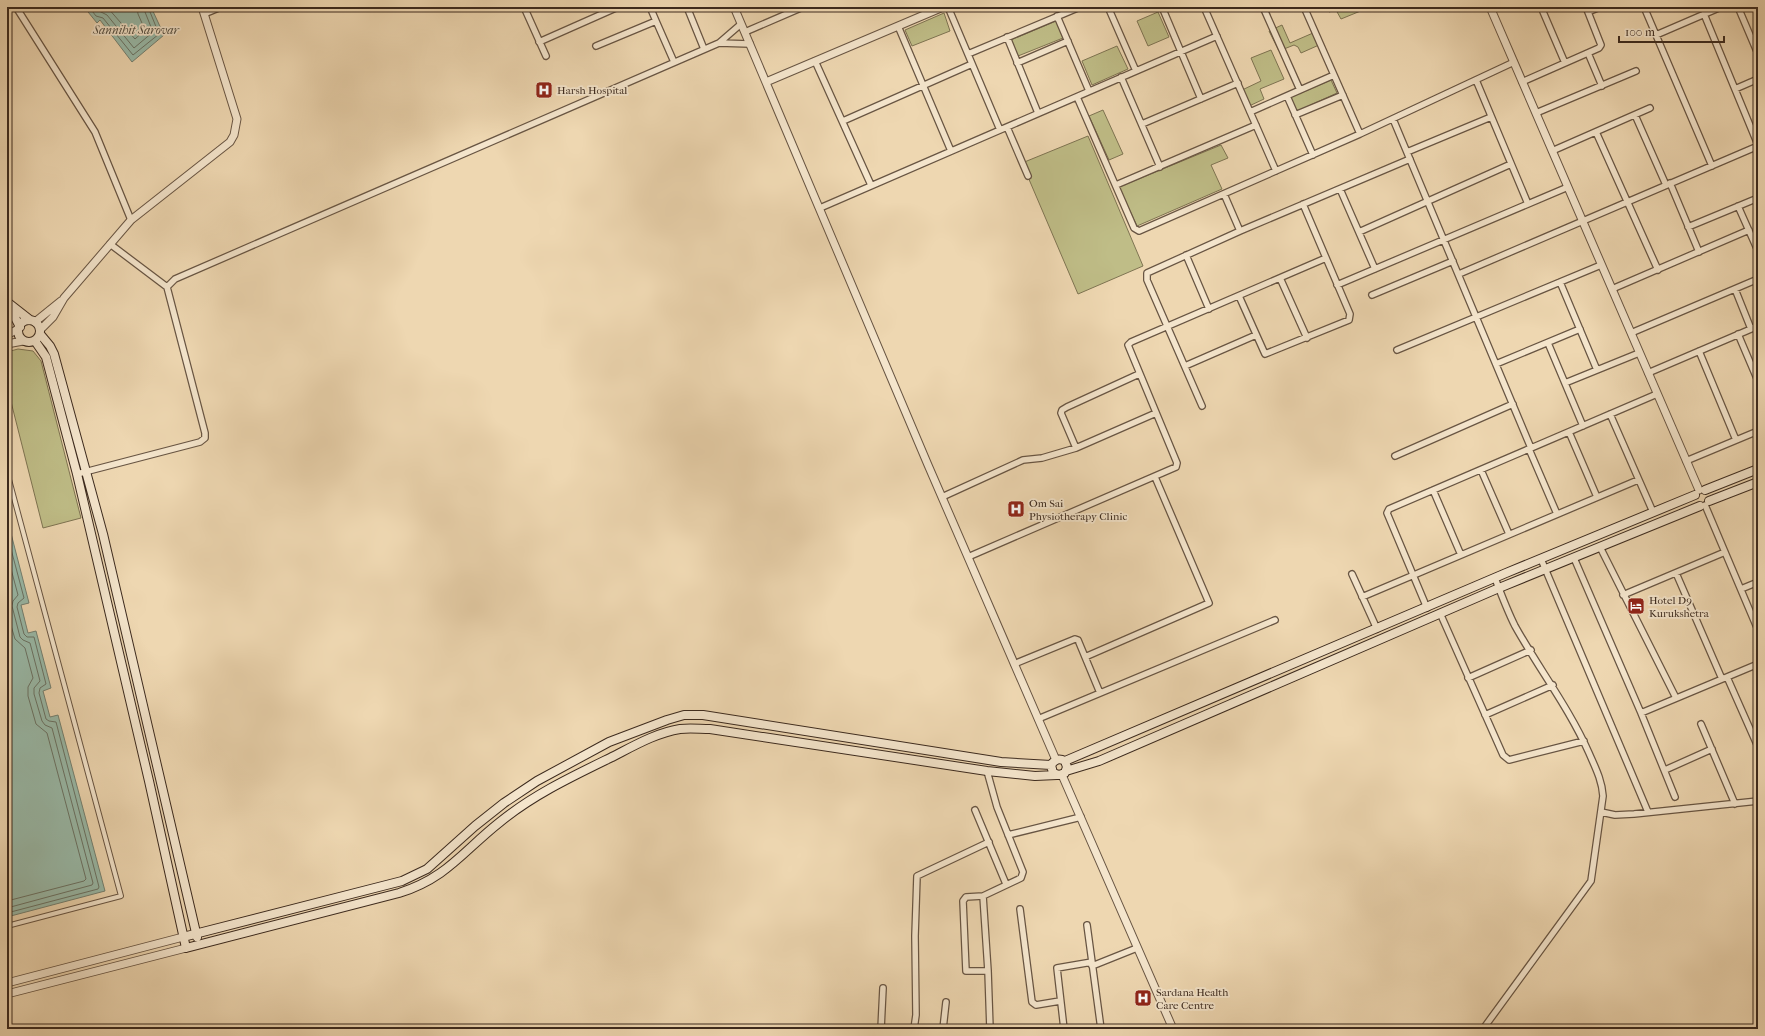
<svg xmlns="http://www.w3.org/2000/svg" width="1765" height="1036" viewBox="0 0 1765 1036" font-family="'IM FELL French Canon',serif">
<style>
.green{fill:#bfbd87;stroke:#7e7452}
.water{fill:#99baa9;stroke:#748071}
.lines{fill:none;stroke-linecap:round;stroke-linejoin:round}
.shore{stroke:#6a7264;stroke-width:1}
.pedestrian-casing{stroke:#685543;stroke-width:6}
.minor-casing{stroke:#685543;stroke-width:8}
.tertiary-casing{stroke:#685543;stroke-width:9}
.secondary-casing{stroke:#3c2a1e;stroke-width:10}
.pedestrian{stroke:#f4e5cc;stroke-width:4}
.minor{stroke:#f4e5cc;stroke-width:5.5}
.tertiary{stroke:#f4e5cc;stroke-width:7}
.secondary{stroke:#f4e5cc;stroke-width:8}
.labels{text-anchor:middle;stroke-width:3.5;stroke-linejoin:round;paint-order:stroke}
.poi-label{font-size:11px;fill:#3c2a1e;stroke:#f4e5cc;text-anchor:start}
.water-label{font-size:12px;font-style:italic;fill:#534e41;stroke:#f4e5cc}
</style>
<rect width="100%" height="100%" fill="#eed7b1"/>
<filter id="stains"><feTurbulence type="fractalNoise" baseFrequency=".005" numOctaves="4"/><feColorMatrix values="0 0 0 0 .2 0 0 0 0 .09 0 0 0 0 .02 0 0 0 .5 -.17"/></filter>
<radialGradient id="worn" r=".72"><stop offset=".6" stop-color="#630" stop-opacity="0"/><stop offset="1" stop-color="#630" stop-opacity=".3"/></radialGradient>
<path class="green" d="M 1327,7 L 1361,7 L 1363,10 L 1341,19 L 1336,10 L 1329,12 Z
M 1158,12 L 1169,37 L 1148,46 L 1137,21 Z
M 944,13 L 950,31 L 912,46 L 905,30 Z
M 1056,21 L 1063,38 L 1018,56 L 1011,40 Z
M 1282,25 L 1290,43 L 1313,33 L 1319,45 L 1301,53 L 1298,47 L 1294,45 L 1279,51 L 1269,31 Z
M 1117,46 L 1128,69 L 1092,85 L 1082,61 Z
M 1271,50 L 1284,79 L 1260,89 L 1264,99 L 1247,107 L 1240,91 L 1261,81 L 1251,58 Z
M 1331,80 L 1337,93 L 1293,113 L 1287,99 Z
M 1103,110 L 1123,154 L 1109,160 L 1089,116 Z
M 1088,136 L 1143,266 L 1078,294 L 1022,163 Z
M 1221,145 L 1228,158 L 1211,165 L 1222,189 L 1137,226 L 1119,187 Z
M 18,349 L 33,351 L 41,361 L 81,518 L 43,528 L 7,386 L 7,352 Z"/>
<path class="water" d="M 84,7 L 151,7 L 164,35 L 132,62 L 100,20 L 97,23 Z
M 7,518 L 29,603 L 21,605 L 28,633 L 36,631 L 51,688 L 43,691 L 50,717 L 58,715 L 105,891 L 7,917 Z"/>
<g class="lines">
<path class="shore" d="M 89,7 L 96,16 L 103,18 L 133,55 L 159,34 L 148,7
M 96,7 L 99,11 L 107,15 L 134,48 L 153,32 L 143,7
M 107,7 L 135,39 L 145,30 L 138,14 L 137,7
M 7,534 L 24,598 L 18,603 L 17,607 L 24,634 L 27,637 L 34,637 L 46,684 L 40,688 L 39,693 L 46,719 L 49,721 L 56,722 L 99,887 L 98,889 L 7,913
M 7,554 L 18,595 L 13,601 L 12,606 L 20,637 L 23,640 L 30,643 L 40,681 L 34,688 L 34,694 L 42,721 L 45,725 L 52,728 L 93,883 L 92,885 L 7,908
M 7,612 L 15,639 L 25,648 L 33,678 L 28,687 L 28,696 L 36,724 L 47,733 L 86,879 L 84,881 L 7,901"/>
<g class="pedestrian-casing">
<path id="pedestrian" d="M 7,472 L 121,896 L 7,926"/>
</g>
<g class="minor-casing">
<path id="minor" d="M 16,7 L 95,132 L 131,220
M 524,7 L 546,56
M 687,7 L 704,49
M 948,7 L 1000,130
M 1108,7 L 1136,71
M 1162,7 L 1201,99
M 1204,7 L 1276,171
M 1263,7 L 1300,90
M 1304,7 L 1334,75
M 1541,7 L 1565,63
M 1644,7 L 1712,166
M 1738,7 L 1758,54
M 1588,12 L 1600,7
M 204,14 L 221,7
M 1704,14 L 1758,145
M 1057,16 L 1089,91
M 656,21 L 674,62
M 898,26 L 951,151
M 745,32 L 803,7
M 1656,35 L 1721,7
M 1007,37 L 1038,113
M 539,42 L 618,7
M 719,43 L 750,44
M 596,46 L 656,21 L 650,7
M 1588,53 L 1602,86
M 968,54 L 1080,7
M 815,61 L 871,185
M 1017,63 L 1068,41
M 1121,77 L 1160,167
M 1476,80 L 1528,204
M 1522,82 L 1599,48 L 1601,45 L 1586,7
M 1735,89 L 1758,79
M 1287,96 L 1313,155
M 1077,97 L 1134,228 L 1139,231 L 1360,134 L 1514,62
M 1250,112 L 1334,75 L 1360,134
M 1536,113 L 1636,71
M 1295,115 L 1343,95
M 1635,115 L 1666,185
M 1393,119 L 1531,448
M 843,121 L 972,64
M 1142,124 L 1238,83
M 1007,127 L 1028,176
M 1596,132 L 1658,270
M 1552,151 L 1650,108
M 1407,152 L 1491,117
M 1670,183 L 1699,252
M 1116,185 L 1256,125
M 1340,189 L 1375,269
M 1224,194 L 1240,231
M 1738,206 L 1758,251
M 820,208 L 1217,36
M 1688,227 L 1758,198
M 1359,232 L 1511,164
M 1186,255 L 1209,309
M 1459,274 L 1758,146
M 1280,278 L 1307,338
M 1560,282 L 1597,370
M 1337,285 L 1568,187
M 167,287 L 175,279 L 719,43 L 741,24
M 1612,289 L 1749,230
M 1735,289 L 1751,329
M 1372,295 L 1453,261
M 1239,296 L 1265,354 L 1349,320 L 1350,314 L 1303,204
M 1631,333 L 1758,279
M 1738,334 L 1758,381
M 1548,343 L 1583,426
M 1397,350 L 1601,265
M 1699,351 L 1736,440
M 1496,364 L 1580,329
M 1185,366 L 1256,335
M 1648,373 L 1758,326
M 1139,374 L 1067,407 L 1062,410 L 1061,413 L 1076,448 L 1156,413
M 1565,383 L 1639,353
M 1202,406 L 1147,280 L 1147,273 L 1240,231 L 1410,159
M 1610,414 L 1653,512
M 1569,432 L 1597,497
M 1529,449 L 1557,514
M 1395,456 L 1513,404
M 1686,461 L 1758,431
M 1481,470 L 1509,534
M 77,474 L 200,442 L 205,438 L 205,433 L 167,287 L 110,244
M 1433,490 L 1461,555
M 942,497 L 1023,460 L 1042,458 L 1076,448
M 1705,505 L 1758,630
M 1600,547 L 1676,698
M 968,557 L 1176,467 L 1177,463 L 1128,345 L 1131,342 L 1326,258
M 1574,558 L 1641,713 L 1675,797
M 1541,559 L 1648,812
M 1676,573 L 1722,679
M 1352,574 L 1377,629
M 1741,589 L 1758,582
M 1623,595 L 1725,552
M 1362,597 L 1638,480
M 1427,608 L 1387,513 L 1389,509 L 1657,394
M 1440,613 L 1503,755 L 1509,760 L 1584,741
M 1085,657 L 1209,603 L 1155,477
M 1014,664 L 1075,639 L 1078,640 L 1100,693
M 1727,677 L 1758,747
M 1468,678 L 1531,650
M 1641,713 L 1758,664
M 1485,715 L 1553,685
M 1038,719 L 1275,620
M 1701,724 L 1735,804
M 1665,770 L 1712,749
M 987,771 L 997,807 L 1023,872 L 1021,878 L 983,896 L 966,897 L 963,901 L 966,971 L 988,971
M 975,810 L 1006,884
M 1601,812 L 1615,815 L 1634,814 L 1758,801
M 1008,835 L 1081,817
M 983,896 L 988,971 L 990,1029
M 1020,909 L 1032,1002 L 1036,1005 L 1060,1001
M 1087,925 L 1101,1029
M 1092,966 L 1137,948
M 881,1029 L 883,988
M 914,1029 L 916,1015 L 915,936 L 917,876 L 989,842
M 943,1029 L 946,1002
M 1064,1029 L 1057,968 L 1092,962
M 1483,1029 L 1591,881 L 1603,796 C 1602,780 1595,767 1589,753 C 1569,708 1539,669 1515,626 C 1507,610 1501,594 1495,578"/>
</g>
<g class="tertiary-casing">
<path id="tertiary" d="M 734,7 L 928,465 L 1056,760
M 1490,7 L 1699,490
M 766,82 L 943,7
M 35,322 L 61,301
M 40,330 L 53,317 L 64,298 L 131,220 L 230,142 L 234,135 L 237,119 L 202,7
M 7,335 L 18,329
M 7,344 L 23,341
M 1062,775 L 1173,1029
M 7,983 L 183,937
M 7,994 L 186,948"/>
</g>
<g class="secondary-casing">
<path id="secondary" d="M 7,302 L 30,320
M 8,304 L 20,327
M18 331a11 11 0 1 1 22 0a11 11 0 1 1-22 0Z
M 40,334 L 50,346 L 54,354 L 103,534 L 197,937
M 35,341 L 46,357 L 77,474 L 149,781 L 186,948 L 399,893 C 447,878 463,851 500,822 C 533,795 571,777 610,758 C 632,747 655,733 680,729 C 690,728 700,729 710,729 L 987,771 L 1035,776 L 1057,775
M 1705,490 L 1758,469
M 1709,501 L 1758,482
M 1065,761 L 1067,767 L 1065,773 L 1059,775 L 1053,773 L 1051,765 C 1055,759 1059,758 1065,761 L 1506,573 L 1695,495
M 1066,771 L 1099,761 L 1499,588 L 1700,506
M 183,937 L 402,881 L 427,869 L 475,826 L 504,803 L 537,781 L 609,742 L 667,720 L 684,715 L 703,715 L 1001,762 L 1051,765"/>
</g>
<use href="#pedestrian" class="pedestrian"/>
<use href="#minor" class="minor"/>
<use href="#tertiary" class="tertiary"/>
<use href="#secondary" class="secondary"/>
</g>
<defs>
<g id="hospital-square" transform="scale(0.9)"><rect x="-9" y="-9" width="18" height="18" rx="4" fill="#8f2418" stroke="#f4e5cc"/><path d="M-5-5h3v3.5h4V-5h3V5h-3V1.5h-4V5h-3Z" fill="#fff"/></g>
<g id="hotel-square" transform="scale(0.9)"><rect x="-9" y="-9" width="18" height="18" rx="4" fill="#8f2418" stroke="#f4e5cc"/><path d="M-6-4.5h1.5V1H6V5H4.5V3h-9V5H-6ZM-4 0a1.8 1.8 0 1 1 3.6 0ZM.5 0V-2.5h3Q6-2.5 6 0Z" fill="#fff"/></g>
</defs>
<g fill-rule="evenodd">
<use href="#hospital-square" x="544" y="90"/>
<use href="#hospital-square" x="1016" y="509"/>
<use href="#hotel-square" x="1636" y="606"/>
<use href="#hospital-square" x="1143" y="998"/>
</g>
<g class="labels">
<g class="poi-label">
<text x="557" y="94">Harsh Hospital</text>
<text x="1029" y="507">Om Sai<tspan x="1029" dy="13">Physiotherapy Clinic</tspan></text>
<text x="1649" y="604">Hotel D9<tspan x="1649" dy="13">Kurukshetra</tspan></text>
<text x="1156" y="996">Sardana Health<tspan x="1156" dy="13">Care Centre</tspan></text>
</g>
<g class="water-label">
<text x="136" y="34">Sannihit Sarovar</text>
</g>
</g>
<rect width="1765" height="1036" fill="none" stroke="#eed7b1" stroke-width="24"/>
<rect x="8" y="8" width="1749" height="1020" fill="none" stroke="#3c2a1e" stroke-width="2"/>
<rect x="12" y="12" width="1741" height="1012" fill="none" stroke="#3c2a1e"/>
<path d="M1619 36v6h105v-6" fill="none" stroke="#3c2a1e" stroke-width="2"/>
<text x="1625" y="36" font-size="12" fill="#3c2a1e" stroke="#f4e5cc" stroke-width="3" paint-order="stroke">100 m</text>
<rect width="100%" height="100%" filter="url(#stains)"/>
<rect width="100%" height="100%" fill="url(#worn)"/>
</svg>
